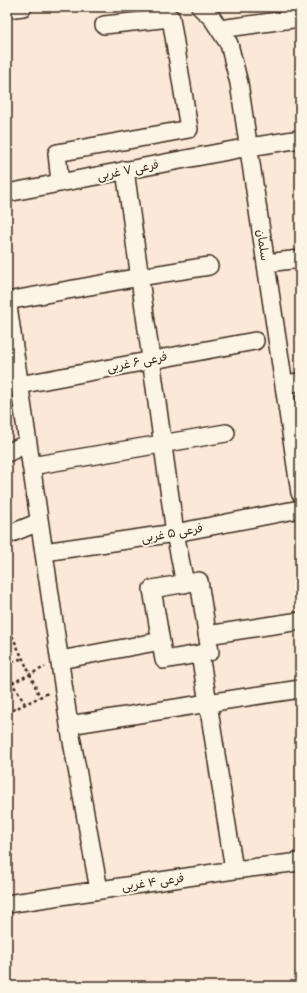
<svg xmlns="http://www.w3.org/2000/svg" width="307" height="993" viewBox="0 0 307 993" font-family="Delius,'Playpen Sans Arabic',sans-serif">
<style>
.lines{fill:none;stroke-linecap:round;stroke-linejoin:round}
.minor-casing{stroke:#3b2a1e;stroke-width:20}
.path{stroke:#3b2a1e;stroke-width:2.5;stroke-dasharray:3 3;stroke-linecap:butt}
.minor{stroke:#fcf5e5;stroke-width:17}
.labels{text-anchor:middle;stroke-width:4;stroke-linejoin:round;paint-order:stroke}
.street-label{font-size:12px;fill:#3b2a1e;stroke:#fcf5e5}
</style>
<rect width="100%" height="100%" fill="#fbe8d8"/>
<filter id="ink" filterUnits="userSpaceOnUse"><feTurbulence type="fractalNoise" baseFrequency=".025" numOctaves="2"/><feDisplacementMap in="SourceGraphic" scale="8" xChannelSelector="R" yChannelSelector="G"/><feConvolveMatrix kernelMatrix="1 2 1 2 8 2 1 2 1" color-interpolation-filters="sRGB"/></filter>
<g filter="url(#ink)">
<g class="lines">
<g class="minor-casing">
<path id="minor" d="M 200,7 L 212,18 L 229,44 L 239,83 L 300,493
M 7,9 L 23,7
M 220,29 L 300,18
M 125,170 L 175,533 L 185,584
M 60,183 L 57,153 L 189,129 L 171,18 L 104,25
M 7,193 L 249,147 L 300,139
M 266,263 L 300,259
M 7,299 L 69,725 L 99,890
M 7,301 L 140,277 L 209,266
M 284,384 L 300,382
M 19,385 L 255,341
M 7,453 L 28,443
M 31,466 L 226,433
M 7,535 L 39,522
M 44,552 L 175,533 L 300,509
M 199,581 L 210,652 L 164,660 L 152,589 Z
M 207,635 L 300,621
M 200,654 L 208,703 L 234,870
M 60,660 L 161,641
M 69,725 L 208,703 L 300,689
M 7,904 L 234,870 L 300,862"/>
</g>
<path class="path" d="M 7,625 L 30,674 L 40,697
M 7,664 L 23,658
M 7,670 L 12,683 L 25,704
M 12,683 L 45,667
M 7,713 L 48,693"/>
<use href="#minor" class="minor"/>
</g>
</g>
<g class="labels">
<g class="street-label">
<text transform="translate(128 170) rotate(-11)" y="4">فرعی ۷ غربی</text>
<text transform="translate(263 245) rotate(82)" y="4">سلمان</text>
<text transform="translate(137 362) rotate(-11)" y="4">فرعی ۶ غربی</text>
<text transform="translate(172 533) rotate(-10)" y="4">فرعی ۵ غربی</text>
<text transform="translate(153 882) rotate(-8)" y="4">فرعی ۴ غربی</text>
</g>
</g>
<rect width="307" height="993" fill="none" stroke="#fcf5e5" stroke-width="24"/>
<rect x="12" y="12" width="283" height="969" fill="none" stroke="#3b2a1e" stroke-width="1.5" filter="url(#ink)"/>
</svg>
